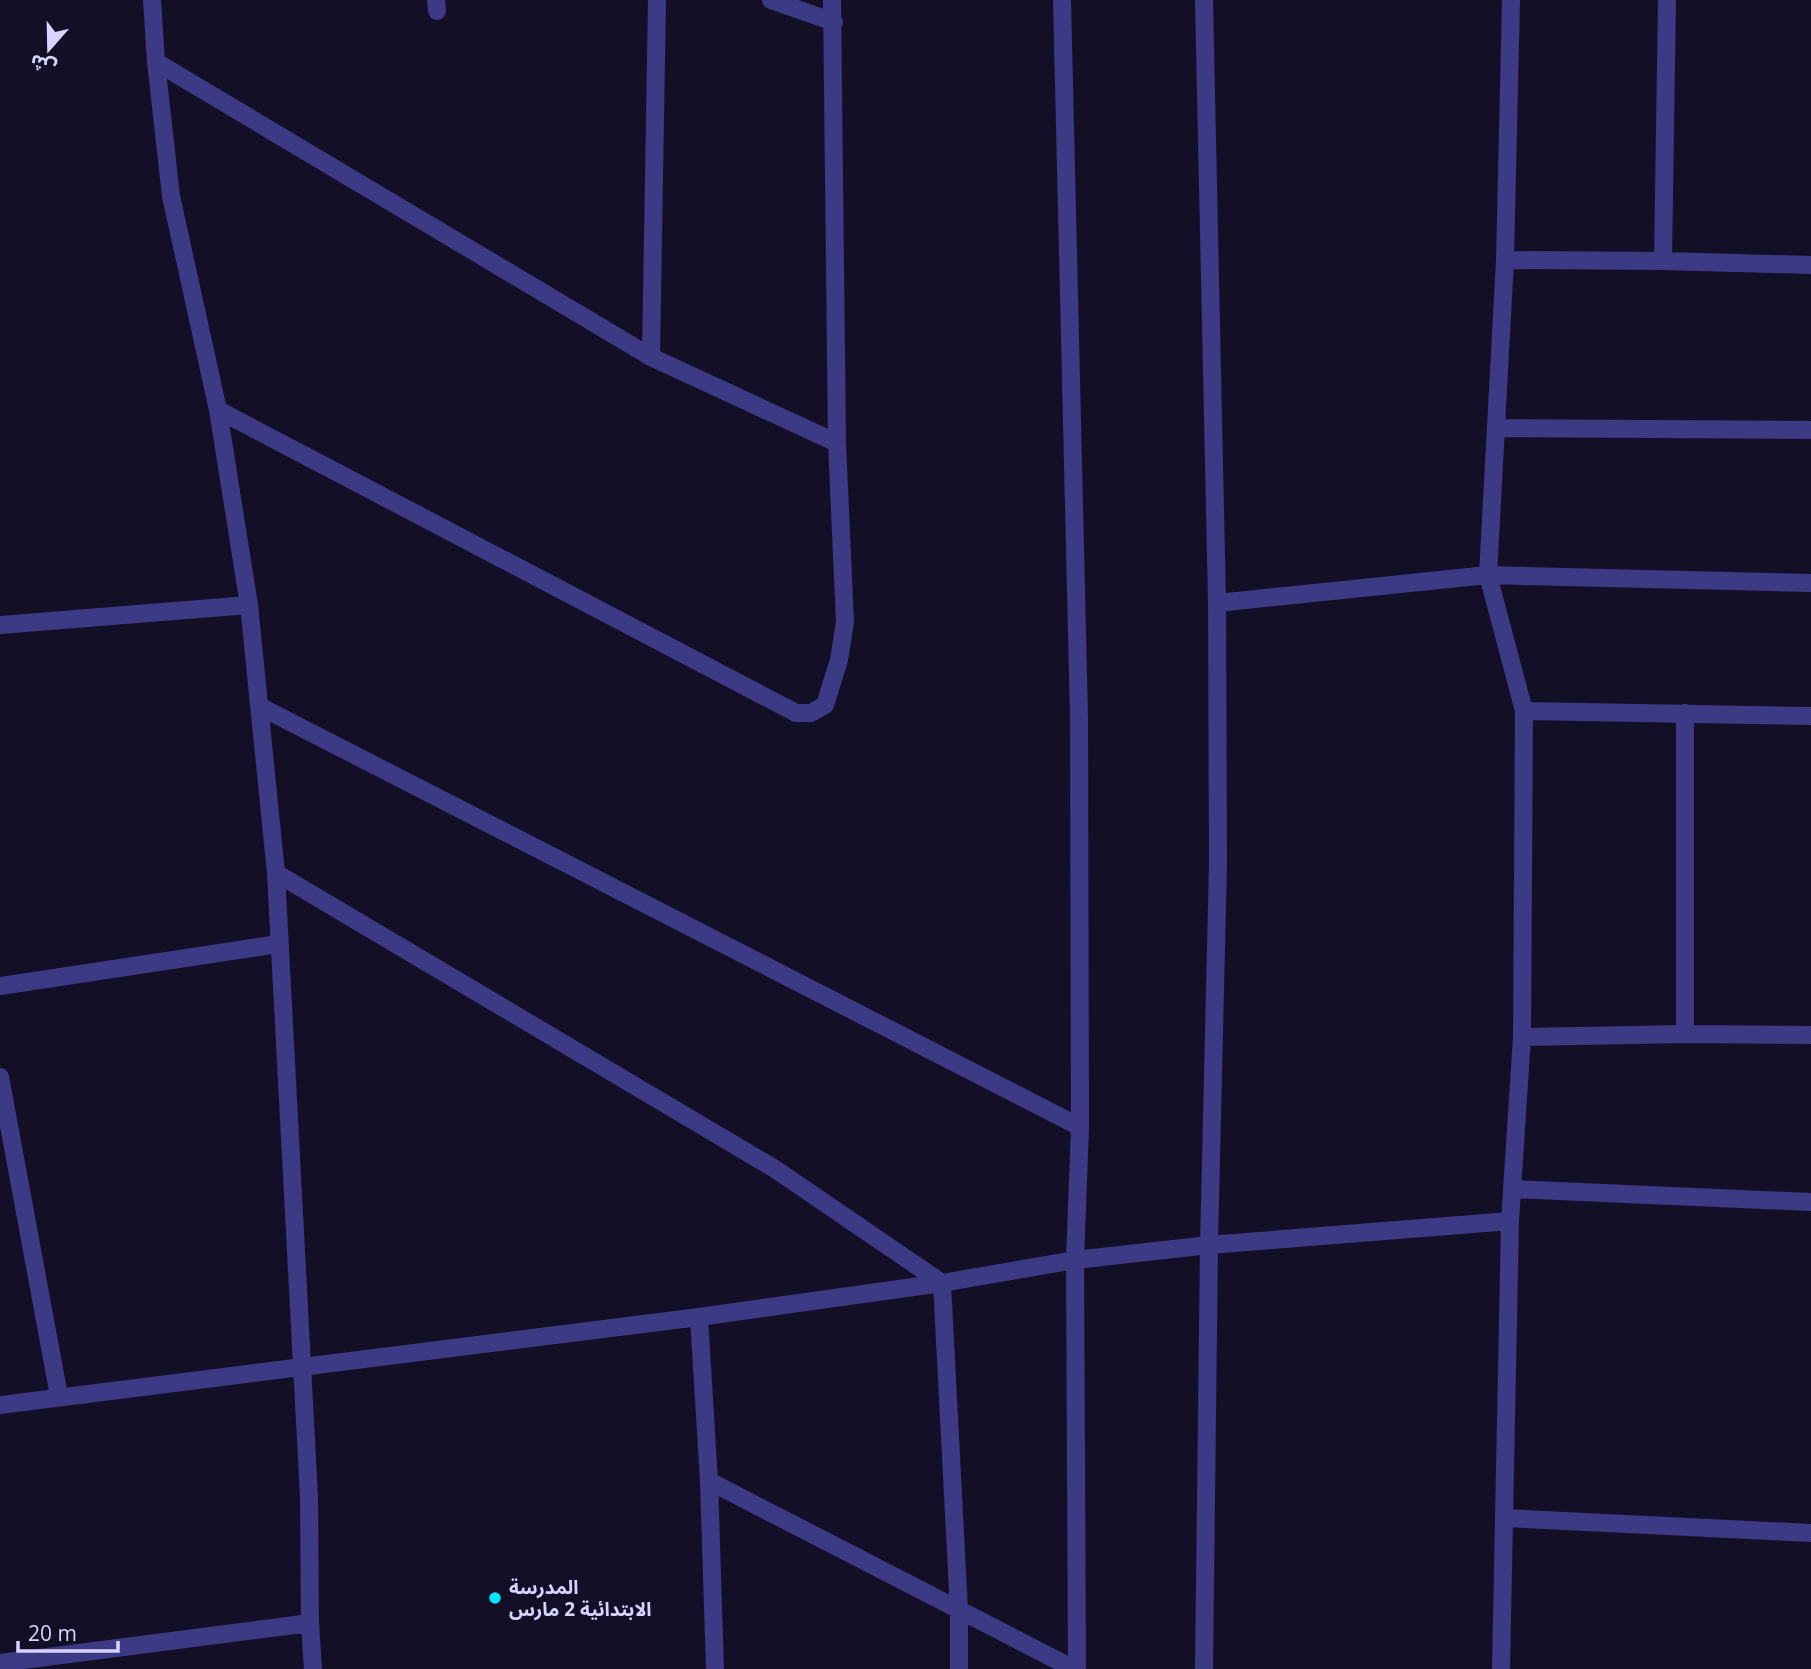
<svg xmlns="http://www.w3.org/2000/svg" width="1811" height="1669" viewBox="0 0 1811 1669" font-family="'Open Sans','Noto Sans Arabic',sans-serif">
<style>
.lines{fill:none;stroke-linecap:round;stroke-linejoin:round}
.minor{stroke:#3d3a85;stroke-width:18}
.poi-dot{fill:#00e5ff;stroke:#130f26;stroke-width:2.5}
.labels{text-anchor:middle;stroke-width:6;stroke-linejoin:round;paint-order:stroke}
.poi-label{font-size:19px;font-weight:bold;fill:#d9d4ff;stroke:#130f26;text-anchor:start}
</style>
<rect width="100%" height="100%" fill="#130f26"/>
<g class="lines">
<path class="minor" d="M 152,0 L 156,62 L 171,196 L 218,410 L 249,605 L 276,873 L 309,1497 L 310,1623 L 313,1669
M 436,0 L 437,11
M 771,0 L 834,22
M 1062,0 L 1079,717 L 1080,1127 L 1075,1260 L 1077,1669
M 156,62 L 651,357 L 837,443
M 1505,260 L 1663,261 L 1811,265
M 1663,261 L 1667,0
M 651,357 L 657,0
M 218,410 L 796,713 L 811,713 L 825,705 L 839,660 L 845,622 L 837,443 L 832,0
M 1496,428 L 1811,430
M 1217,603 L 1488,575 L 1811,583
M 0,625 L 249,605
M 259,706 L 1080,1127
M 1524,711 L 1811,716
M 1685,713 L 1685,1034
M 276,873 L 775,1169 L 942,1283 L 959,1610 L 959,1669
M 0,986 L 278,944
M 1522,1037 L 1685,1034 L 1811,1035
M 0,1077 L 59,1396
M 1514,1189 L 1811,1202
M 699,1317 L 709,1481 L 715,1669
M 0,1405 L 699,1317 L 942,1283 L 1075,1260 L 1209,1245 L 1510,1221
M 709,1481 L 1074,1669
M 1505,1518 L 1811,1533
M 0,1663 L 310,1623
M 1204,1669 L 1209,1245 L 1218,863 L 1217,603 L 1204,0
M 1501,1669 L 1510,1221 L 1522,1037 L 1524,711 L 1488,575 L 1505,260 L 1511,0"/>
</g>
<circle class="poi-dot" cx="495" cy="1598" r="7"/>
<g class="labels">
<g class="poi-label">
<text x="509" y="1594">المدرسة<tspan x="509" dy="22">الابتدائية 2 مارس</tspan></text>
</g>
</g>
<g transform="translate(49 49) rotate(200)" stroke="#130f26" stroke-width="5" paint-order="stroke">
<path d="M0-5L12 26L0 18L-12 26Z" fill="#d9d4ff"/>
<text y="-10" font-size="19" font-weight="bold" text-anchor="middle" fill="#d9d4ff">ش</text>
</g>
<path d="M18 1641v10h100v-10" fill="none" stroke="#d9d4ff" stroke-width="3.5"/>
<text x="28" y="1641" font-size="21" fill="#d9d4ff" stroke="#130f26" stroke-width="5" paint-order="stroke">20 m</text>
</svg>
